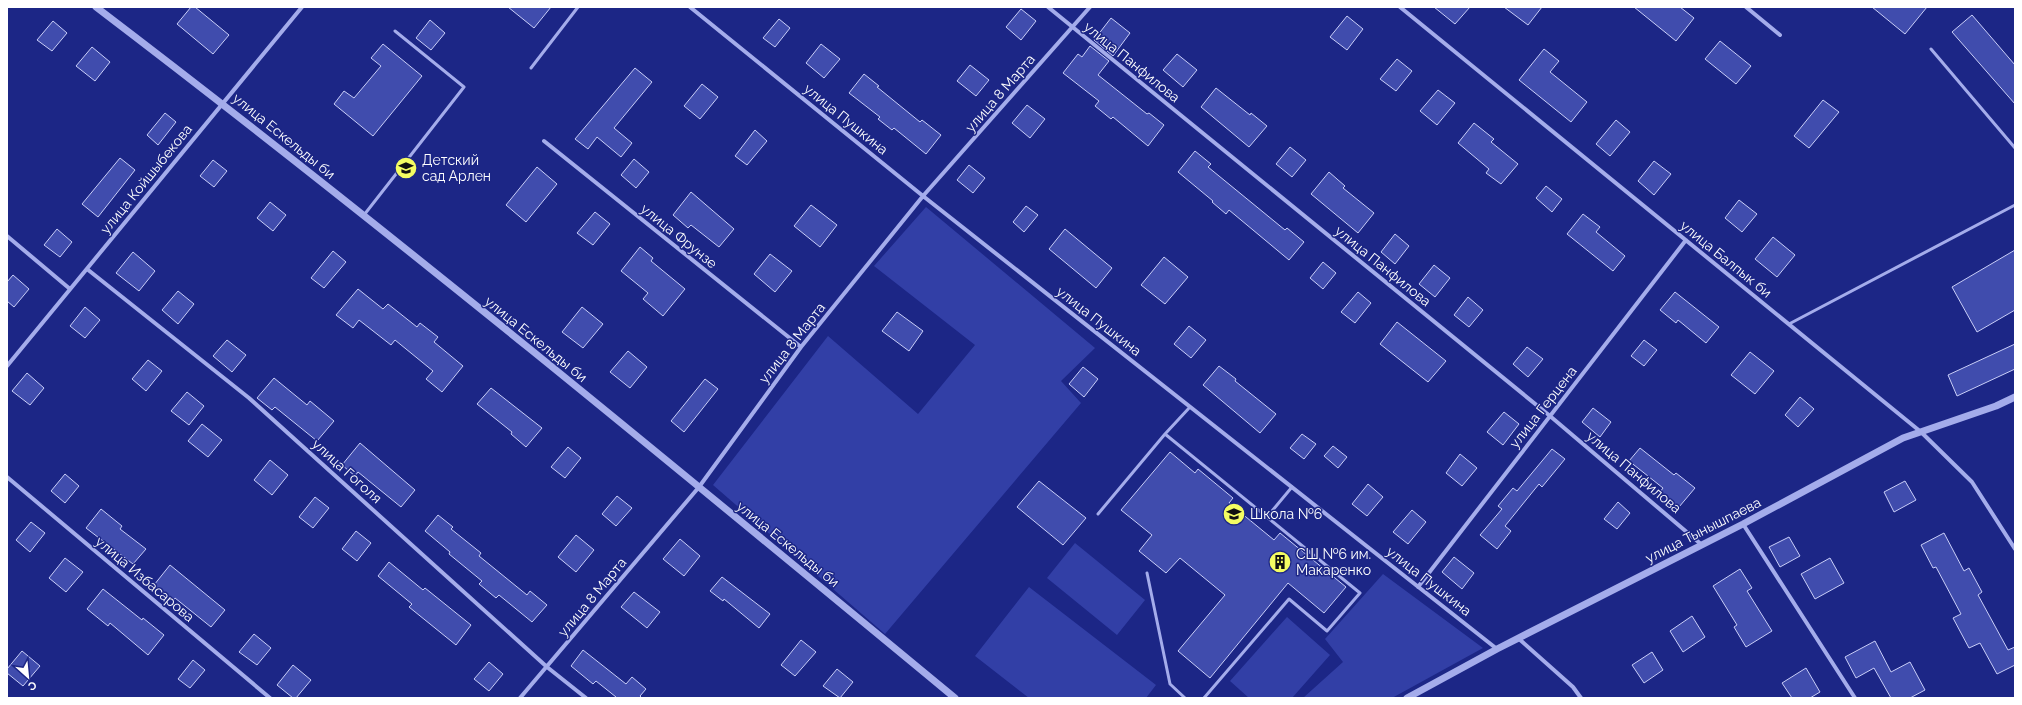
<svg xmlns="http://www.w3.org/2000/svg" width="2022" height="705" viewBox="0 0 2022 705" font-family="Raleway,sans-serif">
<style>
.green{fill:#323fa6}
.building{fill:#404cad;stroke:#c9cef8}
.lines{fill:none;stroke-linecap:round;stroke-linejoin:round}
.service{stroke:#a4aceb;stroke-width:3}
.minor{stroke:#a4aceb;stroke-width:4}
.tertiary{stroke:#a4aceb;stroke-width:7}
.labels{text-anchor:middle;stroke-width:3;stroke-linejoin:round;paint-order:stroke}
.street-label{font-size:14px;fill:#fff;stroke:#1c2686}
.poi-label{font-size:14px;fill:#fff;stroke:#1c2686;text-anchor:start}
</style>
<rect width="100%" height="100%" fill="#1c2686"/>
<path class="green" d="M 926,207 L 1095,348 L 1061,381 L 1081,403 L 885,634 L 713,485 L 828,336 L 918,414 L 975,345 L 874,266 Z
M 1075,543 L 1145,600 L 1117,635 L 1047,578 Z
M 1383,574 L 1483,648 L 1392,698 L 1303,698 L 1343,662 L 1325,639 Z
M 1029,587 L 1156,685 L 1146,698 L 1029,698 L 975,656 Z
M 1287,617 L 1330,655 L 1292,698 L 1249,698 L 1230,681 Z"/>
<path class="building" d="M 191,7 L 195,7 L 229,35 L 213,54 L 177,24 Z
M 508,7 L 551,7 L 534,28 Z
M 1434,7 L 1470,7 L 1455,24 Z
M 1504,7 L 1542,7 L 1528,25 Z
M 1634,7 L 1680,7 L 1694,18 L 1676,41 Z
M 1872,7 L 1927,7 L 1905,34 Z
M 1021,9 L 1036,21 L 1021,40 L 1006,27 Z
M 1972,15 L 2015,65 L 2015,104 L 1952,32 Z
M 1347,16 L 1363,29 L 1347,50 L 1330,37 Z
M 1111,18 L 1130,33 L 1113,56 L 1094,40 Z
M 779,19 L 790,28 L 775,47 L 763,38 Z
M 430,20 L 445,33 L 431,50 L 416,38 Z
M 53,21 L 67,33 L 52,51 L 37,40 Z
M 1720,41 L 1751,66 L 1736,84 L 1705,59 Z
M 383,44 L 422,76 L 373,136 L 334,104 L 344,91 L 354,98 L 381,66 L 371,58 Z
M 821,44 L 840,59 L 824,78 L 806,63 Z
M 1090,46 L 1109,61 L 1098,75 L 1147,114 L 1149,113 L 1164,125 L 1148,146 L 1113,117 L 1111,119 L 1095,106 L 1099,101 L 1063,73 L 1078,54 L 1082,57 Z
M 92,47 L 110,62 L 95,81 L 76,66 Z
M 1544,49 L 1559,61 L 1550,72 L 1587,102 L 1571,122 L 1519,80 Z
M 1177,54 L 1197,70 L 1183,87 L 1163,70 Z
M 1397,59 L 1412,71 L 1396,91 L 1380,79 Z
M 970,65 L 989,80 L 976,96 L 957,81 Z
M 635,68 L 652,82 L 614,128 L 632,143 L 621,157 L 597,137 L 588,149 L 575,139 Z
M 864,74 L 879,86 L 877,87 L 920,122 L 922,120 L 941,135 L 926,154 L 894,128 L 892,130 L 878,119 L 880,117 L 849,93 Z
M 702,84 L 718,97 L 700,119 L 684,106 Z
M 1216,88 L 1250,115 L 1251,113 L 1267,126 L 1249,147 L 1201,107 Z
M 1438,90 L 1455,103 L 1437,125 L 1420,111 Z
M 1823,100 L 1839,112 L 1809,148 L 1794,136 Z
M 1027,105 L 1045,119 L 1030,138 L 1012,123 Z
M 165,113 L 176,122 L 158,145 L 147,135 Z
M 1616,120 L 1630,132 L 1610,156 L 1596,144 Z
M 1474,123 L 1494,139 L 1491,142 L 1518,164 L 1501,184 L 1486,173 L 1489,169 L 1458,143 Z
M 755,130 L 767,141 L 747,165 L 735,156 Z
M 1290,147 L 1306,160 L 1292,177 L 1276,164 Z
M 1195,151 L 1211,164 L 1208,167 L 1285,230 L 1287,228 L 1304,242 L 1289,260 L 1229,210 L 1226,214 L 1212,202 L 1213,201 L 1178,172 Z
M 120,158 L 135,170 L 98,217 L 82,204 Z
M 634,159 L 649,172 L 636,188 L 621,175 Z
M 213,160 L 227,171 L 214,187 L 200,176 Z
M 1654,161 L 1671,174 L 1654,195 L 1638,181 Z
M 969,165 L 985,178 L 973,193 L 957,180 Z
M 537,167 L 557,184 L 526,222 L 506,205 Z
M 1329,172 L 1345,186 L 1343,188 L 1374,213 L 1358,233 L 1311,194 Z
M 1546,186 L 1562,199 L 1552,212 L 1536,198 Z
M 691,192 L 734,229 L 719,247 L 691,225 L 688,228 L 673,215 Z
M 1739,200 L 1757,214 L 1742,232 L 1725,218 Z
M 270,202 L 286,215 L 273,231 L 257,218 Z
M 811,205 L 837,225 L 820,247 L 794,226 Z
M 1026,206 L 1038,215 L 1024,232 L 1013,222 Z
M 595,212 L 610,224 L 593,245 L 577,233 Z
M 1583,214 L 1600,227 L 1596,232 L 1625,256 L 1613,271 L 1567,234 Z
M 57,229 L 72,242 L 60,257 L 44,245 Z
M 1065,229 L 1112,268 L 1096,288 L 1049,249 Z
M 1395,234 L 1409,246 L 1395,264 L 1381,252 Z
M 1773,237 L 1795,255 L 1777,277 L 1755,259 Z
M 640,247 L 653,258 L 651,261 L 685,289 L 663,316 L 643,299 L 648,293 L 621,271 Z
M 2015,250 L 2015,310 L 1977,332 L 1952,287 Z
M 333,251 L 346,262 L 324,288 L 311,278 Z
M 133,252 L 155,271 L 139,291 L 116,273 Z
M 770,254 L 792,271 L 775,292 L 754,274 Z
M 1164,257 L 1188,277 L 1165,304 L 1141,285 Z
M 1323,262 L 1336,273 L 1323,289 L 1310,278 Z
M 1434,265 L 1450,278 L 1435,297 L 1419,284 Z
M 13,275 L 29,289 L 14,307 L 7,301 L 7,282 Z
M 358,289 L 383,309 L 388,304 L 417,327 L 420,323 L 438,337 L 434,342 L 463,366 L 442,392 L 426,379 L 433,371 L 395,340 L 391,345 L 359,320 L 353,328 L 336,315 Z
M 178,291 L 194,304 L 178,324 L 162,310 Z
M 1358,292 L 1371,303 L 1355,323 L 1341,312 Z
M 1675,292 L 1719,327 L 1706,343 L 1678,320 L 1676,323 L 1660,310 Z
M 1468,297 L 1483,310 L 1469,327 L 1454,315 Z
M 85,307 L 100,320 L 85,338 L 70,326 Z
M 582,307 L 603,324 L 583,348 L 562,332 Z
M 897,312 L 923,331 L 909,351 L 882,331 Z
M 1397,322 L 1446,361 L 1428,382 L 1380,344 Z
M 1189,326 L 1206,340 L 1191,358 L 1174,344 Z
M 227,340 L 246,355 L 232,372 L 213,356 Z
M 1644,340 L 1657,350 L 1644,366 L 1631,356 Z
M 2015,344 L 2015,369 L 1957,396 L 1948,375 Z
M 1527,347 L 1543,359 L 1528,377 L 1513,364 Z
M 628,351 L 647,367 L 630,388 L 610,372 Z
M 1750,352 L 1774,371 L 1755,394 L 1731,375 Z
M 148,360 L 162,371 L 146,391 L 132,379 Z
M 1219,366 L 1236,379 L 1235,381 L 1276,414 L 1260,433 L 1203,385 Z
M 1083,367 L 1098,379 L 1084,397 L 1069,384 Z
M 27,373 L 44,388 L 30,405 L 12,391 Z
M 274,378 L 307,405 L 310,401 L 334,421 L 317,441 L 275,407 L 272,410 L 257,398 Z
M 705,379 L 718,389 L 684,432 L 671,421 Z
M 491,388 L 542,428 L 526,447 L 511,434 L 512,432 L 477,404 Z
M 187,392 L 204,406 L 189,425 L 171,411 Z
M 1800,397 L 1814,409 L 1798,427 L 1785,415 Z
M 1593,408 L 1611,422 L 1600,437 L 1582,422 Z
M 1504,412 L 1519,424 L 1503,445 L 1487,432 Z
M 202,424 L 222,440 L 208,457 L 188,441 Z
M 1302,434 L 1316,444 L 1304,459 L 1290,448 Z
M 360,443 L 415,490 L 401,507 L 358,472 L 355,476 L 342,465 Z
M 1333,446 L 1347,457 L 1338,468 L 1324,456 Z
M 568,447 L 581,458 L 565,478 L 551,467 Z
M 1640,448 L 1674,475 L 1676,473 L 1695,488 L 1679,507 L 1660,492 L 1663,488 L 1629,461 Z
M 1552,449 L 1565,459 L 1542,487 L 1539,484 L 1505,526 L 1511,531 L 1497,549 L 1480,535 L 1502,509 L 1498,506 L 1513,488 L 1517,491 Z
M 1170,452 L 1195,473 L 1198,469 L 1233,498 L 1229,503 L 1274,540 L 1280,533 L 1346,587 L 1324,613 L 1288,583 L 1210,678 L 1178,651 L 1225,595 L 1180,558 L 1166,573 L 1139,551 L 1152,535 L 1121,510 Z
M 1460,454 L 1477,468 L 1462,486 L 1446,473 Z
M 270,460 L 288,475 L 272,495 L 254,480 Z
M 65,474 L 79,486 L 65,503 L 51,491 Z
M 1039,481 L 1086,518 L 1063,545 L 1017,507 Z
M 1905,481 L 1916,500 L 1894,512 L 1884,492 Z
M 1368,484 L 1383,497 L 1367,516 L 1352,504 Z
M 617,496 L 632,508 L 616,526 L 602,514 Z
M 315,497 L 329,508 L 313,528 L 299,517 Z
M 1618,502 L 1630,513 L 1617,529 L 1604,519 Z
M 101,509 L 122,526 L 120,529 L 146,549 L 133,564 L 86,528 Z
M 1412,510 L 1426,522 L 1408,544 L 1393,532 Z
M 438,515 L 453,527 L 451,529 L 481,553 L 479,556 L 527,595 L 530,591 L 547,605 L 532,622 L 499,595 L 496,598 L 479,584 L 482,581 L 449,554 L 450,552 L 425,531 Z
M 31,522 L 45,533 L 30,552 L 16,540 Z
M 356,531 L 371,543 L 357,561 L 342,549 Z
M 1944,533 L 1964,571 L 1969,568 L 1982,592 L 1978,595 L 2008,650 L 2015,647 L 2015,665 L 1997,674 L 1980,643 L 1969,648 L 1953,618 L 1961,614 L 1936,567 L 1933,568 L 1921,545 Z
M 576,535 L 594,550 L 576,572 L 558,557 Z
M 1789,537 L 1800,556 L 1780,567 L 1769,547 Z
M 680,539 L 700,556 L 684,576 L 663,559 Z
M 1454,557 L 1474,573 L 1462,589 L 1442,572 Z
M 65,558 L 83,572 L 66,592 L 49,578 Z
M 1830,558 L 1844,583 L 1815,599 L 1801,574 Z
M 389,562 L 423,590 L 425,588 L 471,625 L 456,645 L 409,607 L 412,604 L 378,576 Z
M 170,565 L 225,610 L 211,627 L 175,598 L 173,601 L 154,585 Z
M 1740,569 L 1752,588 L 1747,591 L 1772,631 L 1746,647 L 1734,627 L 1737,625 L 1713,586 Z
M 722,577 L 770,614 L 759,628 L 724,599 L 723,601 L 710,591 Z
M 103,589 L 142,620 L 143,618 L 164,635 L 148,655 L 110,623 L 108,626 L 87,609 Z
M 634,592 L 660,612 L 647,628 L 621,607 Z
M 1692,616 L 1705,637 L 1683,652 L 1670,631 Z
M 254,634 L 271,648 L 257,665 L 239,652 Z
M 801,640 L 816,652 L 795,676 L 781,665 Z
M 1875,641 L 1891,672 L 1910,662 L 1925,690 L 1910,698 L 1891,698 L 1874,668 L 1856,678 L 1845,657 Z
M 583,650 L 626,684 L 632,677 L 646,689 L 640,696 L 642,698 L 615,698 L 616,697 L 596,681 L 593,684 L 571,666 Z
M 22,651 L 40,666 L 23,686 L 7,673 L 7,669 Z
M 1652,652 L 1663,670 L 1644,683 L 1632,665 Z
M 193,660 L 205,670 L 190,688 L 178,679 Z
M 489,662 L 503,674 L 489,691 L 474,679 Z
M 293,665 L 311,680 L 296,698 L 293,698 L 277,685 Z
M 1806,668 L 1820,692 L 1810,698 L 1792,698 L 1782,683 Z
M 837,669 L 853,682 L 840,698 L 823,686 Z"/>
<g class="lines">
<path class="service" d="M 1931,49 L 2015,148
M 531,68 L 578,7
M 364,215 L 464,87 L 395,31
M 1789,324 L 2015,205
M 1165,434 L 1190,407
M 1098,514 L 1165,434 L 1267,517 L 1292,487
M 1147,573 L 1170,684 L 1185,698
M 1204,698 L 1289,599 L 1327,631 L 1360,593 L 1267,517"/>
<path class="minor" d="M 690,7 L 923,196 L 1497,649
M 1048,7 L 1550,416 L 1702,545
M 1400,7 L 1921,432 L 1972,482 L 2015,549
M 1746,7 L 1780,35
M 544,141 L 801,347
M 7,236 L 70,289
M 87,269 L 249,398 L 547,667 L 586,698
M 7,366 L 302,7
M 7,477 L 270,698
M 1743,524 L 1855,698
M 1418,587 L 1686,240
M 1518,638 L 1573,687 L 1581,698
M 520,698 L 699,487 L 801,347 L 923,196 L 1090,7"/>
<path class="tertiary" d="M 96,7 C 389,230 672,464 955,698
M 1407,698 L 1497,649 L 1743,524 L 1903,438 L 1996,406 L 2015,397"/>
</g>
<defs>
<g id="school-disc" transform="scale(1.15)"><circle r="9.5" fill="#f4fc62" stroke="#1c2686"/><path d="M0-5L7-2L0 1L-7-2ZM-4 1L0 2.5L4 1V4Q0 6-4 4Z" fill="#111"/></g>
<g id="building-disc" transform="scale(1.15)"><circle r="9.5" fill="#f4fc62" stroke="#1c2686"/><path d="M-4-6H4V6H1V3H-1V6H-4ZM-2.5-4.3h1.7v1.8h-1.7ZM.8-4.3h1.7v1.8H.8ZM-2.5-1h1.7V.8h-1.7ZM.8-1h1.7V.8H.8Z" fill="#111"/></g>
</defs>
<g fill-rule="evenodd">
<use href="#school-disc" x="406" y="168"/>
<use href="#school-disc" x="1234" y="514"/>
<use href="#building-disc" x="1280" y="562"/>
</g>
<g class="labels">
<g class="street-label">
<text transform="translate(1132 62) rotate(39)" y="5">улица Панфилова</text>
<text transform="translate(1000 93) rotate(-49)" y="5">улица 8 Марта</text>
<text transform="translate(846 119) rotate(39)" y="5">улица Пушкина</text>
<text transform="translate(284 136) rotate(39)" y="5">улица Ескельды би</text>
<text transform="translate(146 179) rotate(-51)" y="5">улица Койшыбекова</text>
<text transform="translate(679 236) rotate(39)" y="5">улица Фрунзе</text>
<text transform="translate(1726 259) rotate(39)" y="5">улица Балпык би</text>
<text transform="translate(1383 266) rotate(39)" y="5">улица Панфилова</text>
<text transform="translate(1099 321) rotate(38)" y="5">улица Пушкина</text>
<text transform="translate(536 339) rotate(39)" y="5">улица Ескельды би</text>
<text transform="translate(792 343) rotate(-52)" y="5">улица 8 Марта</text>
<text transform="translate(1543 407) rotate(-52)" y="5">улица Герцена</text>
<text transform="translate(347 471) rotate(42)" y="5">улица Гоголя</text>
<text transform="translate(1634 472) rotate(40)" y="5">улица Панфилова</text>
<text transform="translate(1703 530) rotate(-27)" y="5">улица Тынышпаева</text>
<text transform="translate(788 544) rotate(39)" y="5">улица Ескельды би</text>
<text transform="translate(145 579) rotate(40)" y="5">улица Избасарова</text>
<text transform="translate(1429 581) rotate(38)" y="5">улица Пушкина</text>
<text transform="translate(592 597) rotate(-50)" y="5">улица 8 Марта</text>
</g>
<g class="poi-label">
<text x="422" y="165">Детский<tspan x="422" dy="16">сад Арлен</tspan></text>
<text x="1250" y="519">Школа №6</text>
<text x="1296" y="559">СШ №6 им.<tspan x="1296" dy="16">Макаренко</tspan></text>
</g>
</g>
<rect width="2022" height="705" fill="none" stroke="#ffffff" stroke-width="16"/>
<g transform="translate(28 677) rotate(153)" stroke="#1c2686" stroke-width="3" paint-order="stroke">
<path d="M0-3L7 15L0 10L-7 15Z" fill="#ffffff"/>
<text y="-6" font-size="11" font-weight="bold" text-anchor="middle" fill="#ffffff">С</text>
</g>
</svg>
